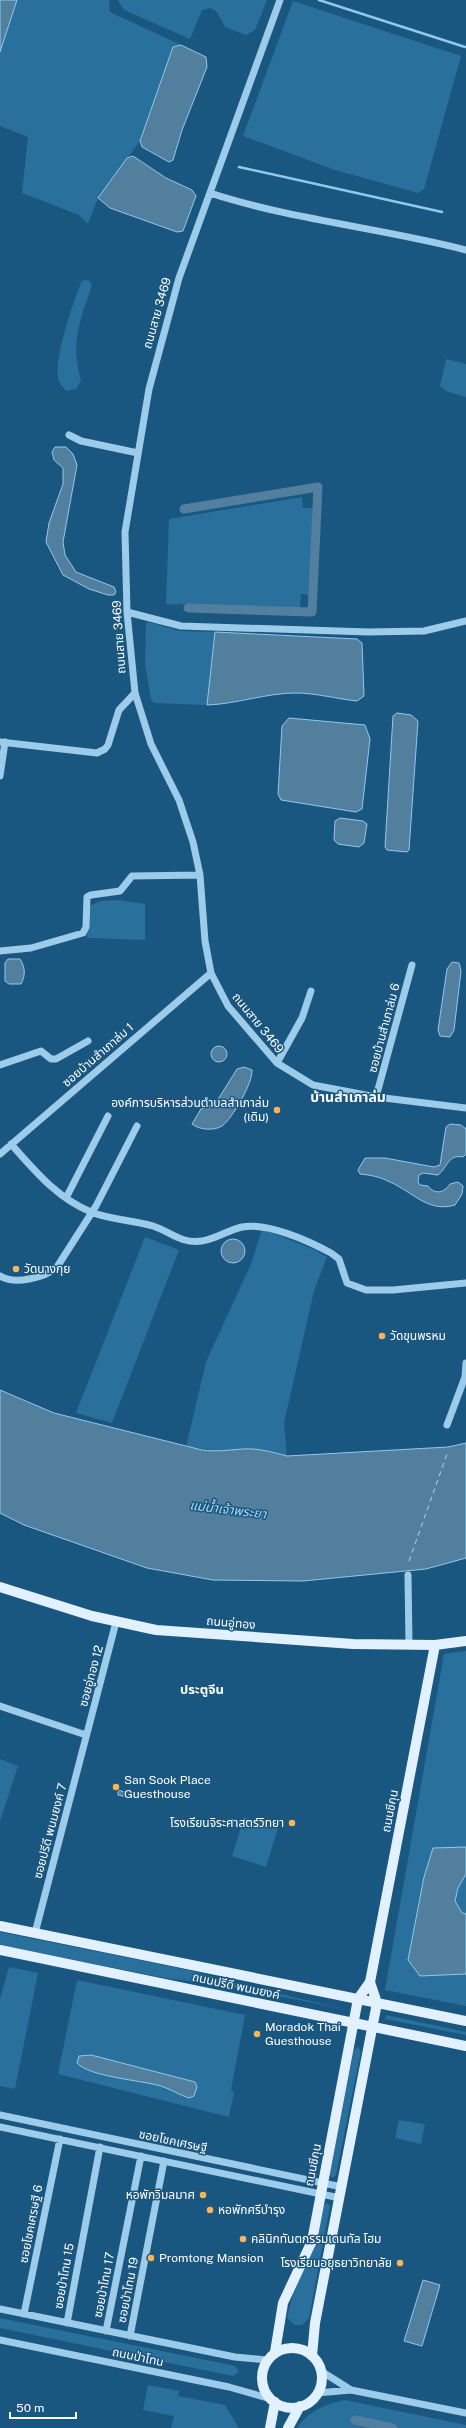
<svg xmlns="http://www.w3.org/2000/svg" width="466" height="2428" viewBox="0 0 466 2428" font-family="'Public Sans','Noto Sans Thai',sans-serif">
<style>
.green{fill:#29709d}
.water{fill:#537f9e;stroke:#90c9ec}
.lines{fill:none;stroke-linecap:round;stroke-linejoin:round}
.stream{stroke:#90c9ec;stroke-width:2.5}
.canal{stroke:#537f9e;stroke-width:9}
.ferry{stroke:#a9d5f2;stroke-width:1;stroke-dasharray:5 4;stroke-linecap:butt}
.minor{stroke:#9dccea;stroke-width:7}
.major{stroke:#e1f1ff;stroke-width:10}
.poi-dot{fill:#fcb459;stroke:#1a5780;stroke-width:1.5}
.labels{text-anchor:middle;stroke-width:3;stroke-linejoin:round;paint-order:stroke}
.street-label{font-size:12px;fill:#fff;stroke:#1a5780}
.poi-label{font-size:12px;fill:#fff;stroke:#1a5780;text-anchor:start}
.water-label{font-size:13px;font-style:italic;fill:#a9d5f2;stroke:#1a5780}
.neighbourhood-label{font-size:13px;font-weight:bold;fill:#fff;stroke:#1a5780}
.quarter-label{font-size:14px;font-weight:bold;fill:#fff;stroke:#1a5780}
</style>
<rect width="100%" height="100%" fill="#1a5780"/>
<path class="green" d="M 17,0 L 109,0 L 110,12 L 181,45 L 173,47 L 140,141 L 98,198 L 88,224 L 79,215 L 22,193 L 28,137 L 0,126 L 0,52 Z
M 118,0 L 267,0 L 255,30 L 246,35 L 225,27 L 217,12 L 210,8 L 202,10 L 190,39 L 124,10 Z
M 293,1 L 461,56 L 424,189 L 418,193 L 335,170 L 243,136 Z
M 86,280 L 90,281 L 92,286 C 80,319 70,345 81,380 L 76,389 L 66,391 C 64,388 60,384 59,381 C 52,363 74,299 82,281 Z
M 446,359 L 466,364 L 466,397 L 446,391 L 440,386 Z
M 302,497 L 303,508 L 315,508 L 310,595 L 301,594 L 300,608 L 166,604 L 169,519 Z
M 148,622 L 180,631 L 215,632 L 207,705 L 154,703 L 151,699 L 145,664 L 146,623 Z
M 118,900 L 145,904 L 145,940 L 87,938 L 88,907 L 100,901 Z
M 262,1229 L 315,1250 L 327,1257 L 314,1291 L 284,1423 L 287,1456 L 266,1450 L 243,1449 L 226,1452 L 186,1447 L 206,1362 L 251,1264 Z
M 145,1237 L 179,1250 L 112,1423 L 76,1413 Z
M 466,1651 L 466,2006 L 385,1990 L 444,1654 Z
M 0,1759 L 18,1766 L 0,1821 Z
M 244,1817 L 278,1828 L 266,1867 L 232,1856 Z
M 0,1932 L 188,1970 L 258,1989 L 345,2009 L 227,1986 L 165,1978 L 0,1945 Z
M 9,1967 L 38,1973 L 15,2089 L 0,2086 L 0,1999 Z
M 77,1980 L 245,2015 L 231,2090 L 234,2092 L 229,2117 L 58,2074 Z
M 386,2015 L 466,2032 L 466,2035 L 385,2019 Z
M 358,2047 L 361,2051 L 336,2175 L 332,2178 L 329,2174 L 354,2050 Z
M 399,2120 L 425,2124 L 421,2144 L 395,2138 Z
M 327,2203 L 330,2206 L 309,2318 L 302,2325 L 295,2325 L 287,2318 L 293,2293 L 314,2249 L 324,2205 Z
M 0,2318 L 235,2366 L 239,2372 L 233,2376 L 0,2328 Z
M 148,2385 L 179,2391 L 178,2396 L 225,2405 L 239,2428 L 171,2428 L 174,2416 L 143,2410 Z
M 345,2400 L 466,2425 L 466,2428 L 297,2428 C 308,2411 326,2404 345,2400 Z"/>
<path class="water" d="M 0,0 L 17,0 L 0,52 Z
M 181,45 L 206,57 L 207,67 L 182,130 L 173,160 L 169,162 L 142,147 L 140,141 L 173,47 Z
M 133,156 L 166,178 L 192,190 L 196,196 L 183,231 L 177,232 L 110,208 L 98,198 L 127,158 Z
M 55,447 L 66,447 L 73,454 L 77,465 L 63,542 L 65,555 L 76,572 L 114,587 L 116,592 L 114,595 L 108,595 L 89,589 L 63,575 L 46,542 L 49,523 L 63,484 L 63,468 L 54,460 L 52,452 Z
M 215,632 L 357,639 L 362,643 L 364,696 L 357,701 C 337,699 316,693 296,693 C 266,693 237,704 207,705 Z
M 397,713 L 411,715 L 418,721 L 409,850 L 407,852 L 387,850 L 385,847 L 393,716 Z
M 289,718 L 365,725 L 370,739 L 362,809 L 356,812 L 281,800 L 278,794 L 282,726 Z
M 340,818 L 363,821 L 367,824 L 364,843 L 359,847 L 338,844 L 334,840 L 335,821 Z
M 8,959 L 20,959 C 25,967 26,975 21,984 L 9,984 L 5,981 L 5,963 Z
M 452,962 L 459,963 L 461,971 L 454,1030 L 450,1037 L 440,1036 L 438,1030 L 447,969 Z
M211 1054a8 8 0 1 1 16 0a8 8 0 1 1-16 0Z
M 244,1067 L 252,1070 C 253,1083 232,1119 222,1126 C 214,1131 199,1130 192,1124 L 201,1109 L 215,1104 L 237,1069 Z
M 450,1124 L 461,1125 L 466,1129 L 466,1154 L 463,1157 C 448,1154 448,1167 438,1175 L 423,1173 L 419,1175 L 418,1182 L 420,1185 L 428,1186 C 435,1195 444,1193 450,1184 L 458,1182 L 463,1186 L 462,1194 L 455,1205 C 428,1213 413,1192 390,1182 C 380,1177 371,1175 360,1174 L 358,1170 L 365,1158 L 385,1158 L 434,1167 L 440,1165 L 446,1127 Z
M221 1251a12 12 0 1 1 24 0a12 12 0 1 1-24 0Z
M 0,1390 L 54,1413 L 202,1450 C 218,1452 227,1450 243,1449 C 258,1448 272,1452 287,1456 L 448,1447 L 466,1443 L 466,1558 L 426,1569 L 303,1581 L 213,1580 L 147,1568 L 24,1525 L 0,1513 Z
M 118,1790 L 131,1794 L 132,1798 L 118,1795 Z
M 466,1847 L 466,1874 L 458,1888 L 455,1901 L 462,1913 L 466,1914 L 466,1974 L 420,1976 L 408,1960 L 424,1877 L 433,1848 Z
M 91,2055 L 195,2082 L 197,2087 L 194,2096 L 189,2098 C 180,2095 170,2089 161,2086 C 140,2080 90,2077 77,2063 L 79,2056 Z
M 423,2280 L 440,2285 L 422,2346 L 404,2341 Z"/>
<g class="lines">
<path class="stream" d="M 319,0 L 465,47
M 239,167 L 442,212"/>
<path class="canal" d="M 184,509 L 318,487 L 312,612 L 188,608
M 355,2420 L 393,2428"/>
<path class="ferry" d="M 409,1561 L 447,1454"/>
<path class="minor" d="M 280,0 L 179,278 L 149,389 L 125,532 L 127,612 L 135,693 L 151,744 L 179,800 L 193,842 L 200,875 L 205,941 L 211,973 L 228,1006 L 277,1063 L 313,1085 L 376,1097 L 466,1108
M 210,193 C 293,220 381,228 466,250
M 69,435 L 81,441 L 138,453
M 127,612 L 181,626 L 368,632 L 424,631 L 466,621
M 0,742 L 97,753 L 105,749 L 108,745 L 119,710 L 135,693
M 0,776 L 5,742
M 0,951 L 31,948 L 83,933 L 86,927 L 87,897 L 91,895 L 120,891 L 132,876 L 200,875
M 277,1063 L 302,1018 L 311,991
M 0,1065 L 41,1051 L 51,1059 L 56,1059 L 88,1041
M 376,1097 L 412,965
M 11,1144 C 35,1171 57,1198 91,1212 C 111,1220 133,1220 153,1226 C 171,1232 181,1244 202,1241 C 216,1239 228,1230 242,1227 C 267,1222 309,1241 331,1253 L 339,1259 L 347,1283 L 366,1290 L 393,1290 L 466,1283
M 0,1154 L 211,973
M 66,1198 L 108,1116
M 0,1276 C 14,1285 45,1278 57,1267 L 96,1206 L 137,1126
M 447,1425 L 465,1377 L 466,1363
M 408,1575 L 409,1644
M 0,1706 L 86,1735
M 35,1933 L 116,1622
M 0,2115 L 342,2187
M 0,2127 L 340,2198
M 0,2309 L 235,2357 L 267,2360
M 24,2314 L 60,2139
M 67,2323 L 100,2147
M 106,2331 L 141,2156
M 130,2336 L 164,2161
M 0,2340 L 229,2387 L 271,2399
M 321,2371 L 351,2390
M 317,2393 L 351,2390 L 466,2413"/>
<path class="major" d="M 0,1587 L 92,1616 L 156,1630 L 353,1644 L 435,1645 L 466,1641
M 0,1926 L 466,2021
M 0,1950 L 466,2046
M262 2378a30 30 0 1 1 60 0a30 30 0 1 1-60 0Z
M 275,2352 L 283,2303 L 312,2241 L 358,1999 L 370,1982 L 435,1645
M 312,2356 L 315,2323 L 377,2003 L 370,1982
M 270,2428 L 275,2402
M 288,2428 L 300,2406"/>
</g>
<g class="poi-dot">
<circle cx="277" cy="1110" r="4"/>
<circle cx="16" cy="1269" r="4"/>
<circle cx="382" cy="1336" r="4"/>
<circle cx="116" cy="1787" r="4"/>
<circle cx="292" cy="1823" r="4"/>
<circle cx="257" cy="2034" r="4"/>
<circle cx="203" cy="2195" r="4"/>
<circle cx="210" cy="2210" r="4"/>
<circle cx="243" cy="2239" r="4"/>
<circle cx="151" cy="2258" r="4"/>
<circle cx="400" cy="2263" r="4"/>
</g>
<g class="labels">
<g class="street-label">
<text transform="translate(157 313) rotate(-74)" y="4">ถนนสาย 3469</text>
<text transform="translate(119 637) rotate(-94)" y="4">ถนนสาย 3469</text>
<text transform="translate(258 1023) rotate(51)" y="4">ถนนสาย 3469</text>
<text transform="translate(384 1028) rotate(-75)" y="4">ซอยบ้านสำเภาล่ม 6</text>
<text transform="translate(98 1055) rotate(-41)" y="4">ซอยบ้านสำเภาล่ม 1</text>
<text transform="translate(231 1623) rotate(5)" y="4">ถนนอู่ทอง</text>
<text transform="translate(91 1676) rotate(-75)" y="4">ซอยอู่ทอง 12</text>
<text transform="translate(390 1811) rotate(-79)" y="4">ถนนชีกุน</text>
<text transform="translate(50 1831) rotate(-75)" y="4">ซอยปรีดี พนมยงค์ 7</text>
<text transform="translate(236 1986) rotate(12)" y="4">ถนนปรีดี พนมยงค์</text>
<text transform="translate(173 2141) rotate(12)" y="4">ซอยโชคเศรษฐี</text>
<text transform="translate(313 2165) rotate(-79)" y="4">ถนนชีกุน</text>
<text transform="translate(31 2224) rotate(-79)" y="4">ซอยโชคเศรษฐี 6</text>
<text transform="translate(64 2276) rotate(-80)" y="4">ซอยป่าโทน 15</text>
<text transform="translate(104 2285) rotate(-79)" y="4">ซอยป่าโทน 17</text>
<text transform="translate(128 2290) rotate(-79)" y="4">ซอยป่าโทน 19</text>
<text transform="translate(138 2357) rotate(12)" y="4">ถนนป่าโทน</text>
</g>
<g class="poi-label">
<text x="269" y="1107" text-anchor="end">องค์การบริหารส่วนตำบลสำเภาล่ม<tspan x="269" dy="14">(เดิม)</tspan></text>
<text x="24" y="1273">วัดนางกุย</text>
<text x="390" y="1340">วัดขุนพรหม</text>
<text x="124" y="1784">San Sook Place<tspan x="124" dy="14">Guesthouse</tspan></text>
<text x="284" y="1827" text-anchor="end">โรงเรียนจิระศาสตร์วิทยา</text>
<text x="265" y="2031">Moradok Thai<tspan x="265" dy="14">Guesthouse</tspan></text>
<text x="195" y="2199" text-anchor="end">หอพักวิมลมาศ</text>
<text x="218" y="2214">หอพักศรีบำรุง</text>
<text x="251" y="2243">คลินิกทันตกรรมเดนทัล โฮม</text>
<text x="159" y="2262">Promtong Mansion</text>
<text x="392" y="2267" text-anchor="end">โรงเรียนอยุธยาวิทยาลัย</text>
</g>
<g class="water-label">
<text transform="translate(228 1509) rotate(7)" y="5">แม่น้ำเจ้าพระยา</text>
</g>
<g class="neighbourhood-label">
<text x="202" y="1694">ประตูจีน</text>
</g>
<g class="quarter-label">
<text x="348" y="1102">บ้านสำเภาล่ม</text>
</g>
</g>
<path d="M10 2412v6h66v-6" fill="none" stroke="#ffffff" stroke-width="2"/>
<text x="16" y="2412" font-size="12" fill="#ffffff" stroke="#1a5780" stroke-width="3" paint-order="stroke">50 m</text>
</svg>
